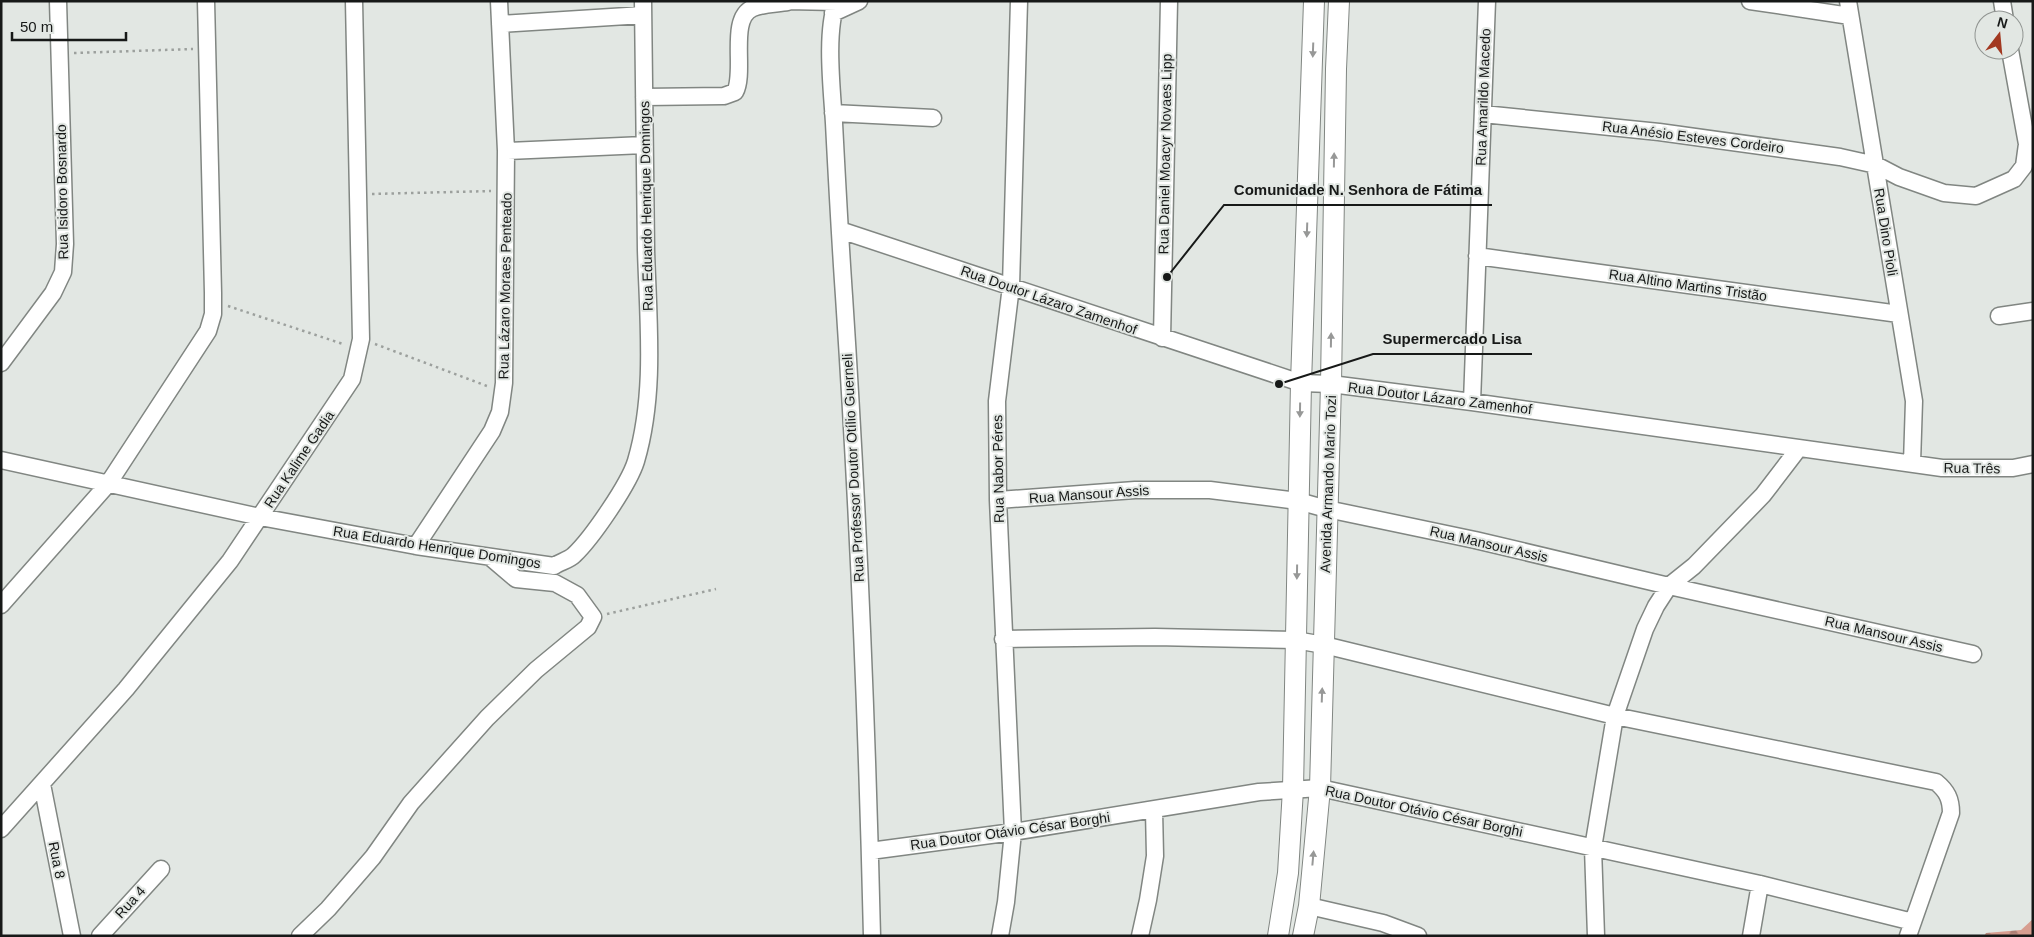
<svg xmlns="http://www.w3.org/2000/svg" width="2034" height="937" viewBox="0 0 2034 937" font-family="Arial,sans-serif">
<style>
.forest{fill:url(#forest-firs)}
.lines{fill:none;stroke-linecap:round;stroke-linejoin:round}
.minor-casing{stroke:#818682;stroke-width:19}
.tertiary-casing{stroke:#818682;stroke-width:22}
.path{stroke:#9ca09d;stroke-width:2.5;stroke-dasharray:2.5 4;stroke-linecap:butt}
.minor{stroke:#fff;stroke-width:16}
.tertiary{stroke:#fff;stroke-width:20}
.oneway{fill:#979897}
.labels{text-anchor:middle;stroke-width:4;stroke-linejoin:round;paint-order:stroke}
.street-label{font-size:14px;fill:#171918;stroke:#e2e7e3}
.leader{fill:none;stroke:#171918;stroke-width:2}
.callout-dot{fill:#171918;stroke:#e2e7e3;stroke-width:2}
.callout-label{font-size:15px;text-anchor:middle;font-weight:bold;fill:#171918;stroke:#e2e7e3;stroke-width:4;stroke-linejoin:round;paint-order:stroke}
</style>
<defs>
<pattern id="forest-firs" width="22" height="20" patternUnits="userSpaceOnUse" patternTransform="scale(1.25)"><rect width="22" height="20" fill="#d79e90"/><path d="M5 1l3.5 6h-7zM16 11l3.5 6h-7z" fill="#ad8075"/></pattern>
</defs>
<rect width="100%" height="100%" fill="#e2e7e3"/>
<path class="forest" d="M 2033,919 L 2033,936 L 1984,936 L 1986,933 L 2021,930 Z"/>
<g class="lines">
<g class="minor-casing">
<path id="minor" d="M 787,1 L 837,2
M 837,1 C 825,32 832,89 834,123 C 837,181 840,238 844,296 C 858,509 867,723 872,936
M 1750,1 L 1850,16
M 1848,1 L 1914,401 L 1912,463
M 2002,1 L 2005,20
M 833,13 L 859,1
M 500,24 L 643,15
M 644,97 L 724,96 L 735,92 C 746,72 728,18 753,8 C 763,4 777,4 788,2
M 833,113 L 933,118
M 1483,114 L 1659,132 L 1840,157 L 1876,165 L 1899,177 L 1944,193 L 1976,196 L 2014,179 L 2024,166 L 2027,144 L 2010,50
M 506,151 L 644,145
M 840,230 L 1301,383 L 1331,384 L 1472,402 L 1942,468 L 2013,468 L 2033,464
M 1477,256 L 1899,314
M 1999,316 L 2033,311
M 1162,338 L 1169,1
M 1,363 L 53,293 L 63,272 L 65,244 L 58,1
M 1472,402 L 1487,1
M 1,460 L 260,517 L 416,546 L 554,566 C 560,562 569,560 574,555 C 592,538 629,484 636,461 C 656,393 648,320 646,250 C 645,167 644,84 643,1
M 998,500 L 1135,490 L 1210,490 L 1298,501 L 1327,509 L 1475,540 L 1669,586 L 1973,654
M 416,546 L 492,431 L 500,412 L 504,383 L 506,151 L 499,1
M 1,605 L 108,484 L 208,331 L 213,314 L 213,293 L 206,1
M 1003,639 L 1155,637 L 1295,640 L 1324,645 L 1615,716 L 1936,782 C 1947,791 1951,799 1951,813 L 1908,936
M 42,784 L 72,936
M 1,829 L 126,689 L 230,561 L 352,379 L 361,339 L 354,1
M 870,851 L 1013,832 L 1259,792 L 1320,788 L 1760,884 L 1913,922
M 1309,906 L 1383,923 L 1418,936
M 100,936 L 161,869
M 300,936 L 328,909 L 373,857 L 411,803 L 487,718 L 536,670 L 588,627 L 593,617 L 577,595 L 555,583 L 516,579 L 490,557
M 1000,936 L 1006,902 L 1013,832 L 998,500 L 997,401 L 1011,286 L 1019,1
M 1140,936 L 1148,900 L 1155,856 L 1154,810
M 1596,936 L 1593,848 L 1615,716 L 1645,629 L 1656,606 L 1669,586 L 1694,566 L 1763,495 L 1799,448
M 1751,936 L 1760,884"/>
</g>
<g class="tertiary-casing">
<path id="tertiary" d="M 1278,936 L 1288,873 L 1293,789 L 1301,383 L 1314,1
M 1303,936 L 1309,906 L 1320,788 L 1331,384 L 1336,69 L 1339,1"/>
</g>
<path class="path" d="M 74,53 L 193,49
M 372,194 L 491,191
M 228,306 L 343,344
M 375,344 L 487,386
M 607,614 L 716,589"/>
<use href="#minor" class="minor"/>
<use href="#tertiary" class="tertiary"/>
</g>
<defs><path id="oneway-solid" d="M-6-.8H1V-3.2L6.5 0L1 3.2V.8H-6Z" transform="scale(1.25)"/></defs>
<g class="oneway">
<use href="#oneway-solid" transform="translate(1313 50) rotate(92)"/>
<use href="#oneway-solid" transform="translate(1334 160) rotate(-89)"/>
<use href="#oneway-solid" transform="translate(1307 230) rotate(92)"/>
<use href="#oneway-solid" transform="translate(1331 340) rotate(-89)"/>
<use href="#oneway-solid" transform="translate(1300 410) rotate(91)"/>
<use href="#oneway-solid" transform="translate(1297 572) rotate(91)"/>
<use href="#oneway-solid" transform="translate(1322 695) rotate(-88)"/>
<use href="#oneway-solid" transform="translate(1313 858) rotate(-85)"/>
</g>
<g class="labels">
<g class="street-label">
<text transform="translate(1483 97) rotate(-88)" y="5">Rua Amarildo Macedo</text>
<text transform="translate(1693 137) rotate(7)" y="5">Rua Anésio Esteves Cordeiro</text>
<text transform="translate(1165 154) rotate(-89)" y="5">Rua Daniel Moacyr Novaes Lipp</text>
<text transform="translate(62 192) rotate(-91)" y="5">Rua Isidoro Bosnardo</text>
<text transform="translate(646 206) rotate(-91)" y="5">Rua Eduardo Henrique Domingos</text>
<text transform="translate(1886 232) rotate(81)" y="5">Rua Dino Pioli</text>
<text transform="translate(1688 285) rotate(8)" y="5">Rua Altino Martins Tristão</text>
<text transform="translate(505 286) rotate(-89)" y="5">Rua Lázaro Moraes Penteado</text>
<text transform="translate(1049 300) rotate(19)" y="5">Rua Doutor Lázaro Zamenhof</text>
<text transform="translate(1440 398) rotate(7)" y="5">Rua Doutor Lázaro Zamenhof</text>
<text transform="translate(299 459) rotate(-56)" y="5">Rua Kalime Gadia</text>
<text transform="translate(853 468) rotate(-93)" y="5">Rua Professor Doutor Otílio Guerneli</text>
<text transform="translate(1972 468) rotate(1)" y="5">Rua Três</text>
<text transform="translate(998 469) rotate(-91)" y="5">Rua Nabor Péres</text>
<text transform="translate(1328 484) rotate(-88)" y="5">Avenida Armando Mario Tozi</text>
<text transform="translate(1089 494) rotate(-4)" y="5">Rua Mansour Assis</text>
<text transform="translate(1489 544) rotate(13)" y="5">Rua Mansour Assis</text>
<text transform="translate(437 547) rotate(9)" y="5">Rua Eduardo Henrique Domingos</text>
<text transform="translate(1884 634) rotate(13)" y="5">Rua Mansour Assis</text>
<text transform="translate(1424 811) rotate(12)" y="5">Rua Doutor Otávio César Borghi</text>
<text transform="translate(1010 831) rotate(-8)" y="5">Rua Doutor Otávio César Borghi</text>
<text transform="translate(57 860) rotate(79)" y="5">Rua 8</text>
<text transform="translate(130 902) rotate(-48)" y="5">Rua 4</text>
</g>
</g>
<path class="leader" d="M1167 277L1224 205H1492M1279 384L1373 354H1532"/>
<g class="callout-dot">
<circle cx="1167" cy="277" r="5"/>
<circle cx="1279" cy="384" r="5"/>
</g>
<g class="callout-label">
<text x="1358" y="195">Comunidade N. Senhora de Fátima</text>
<text x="1452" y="344">Supermercado Lisa</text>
</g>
<rect width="2034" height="937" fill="none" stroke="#171918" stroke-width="5"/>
<g transform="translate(1999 35) rotate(16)"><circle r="24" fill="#e2e7e3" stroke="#919592"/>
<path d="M0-4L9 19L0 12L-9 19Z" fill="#a23921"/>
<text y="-8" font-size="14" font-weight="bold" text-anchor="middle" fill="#171918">N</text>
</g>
<path d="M12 32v8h114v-8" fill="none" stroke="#171918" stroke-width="2.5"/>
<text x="20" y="32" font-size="15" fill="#171918" stroke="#e2e7e3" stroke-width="4" paint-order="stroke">50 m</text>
</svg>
